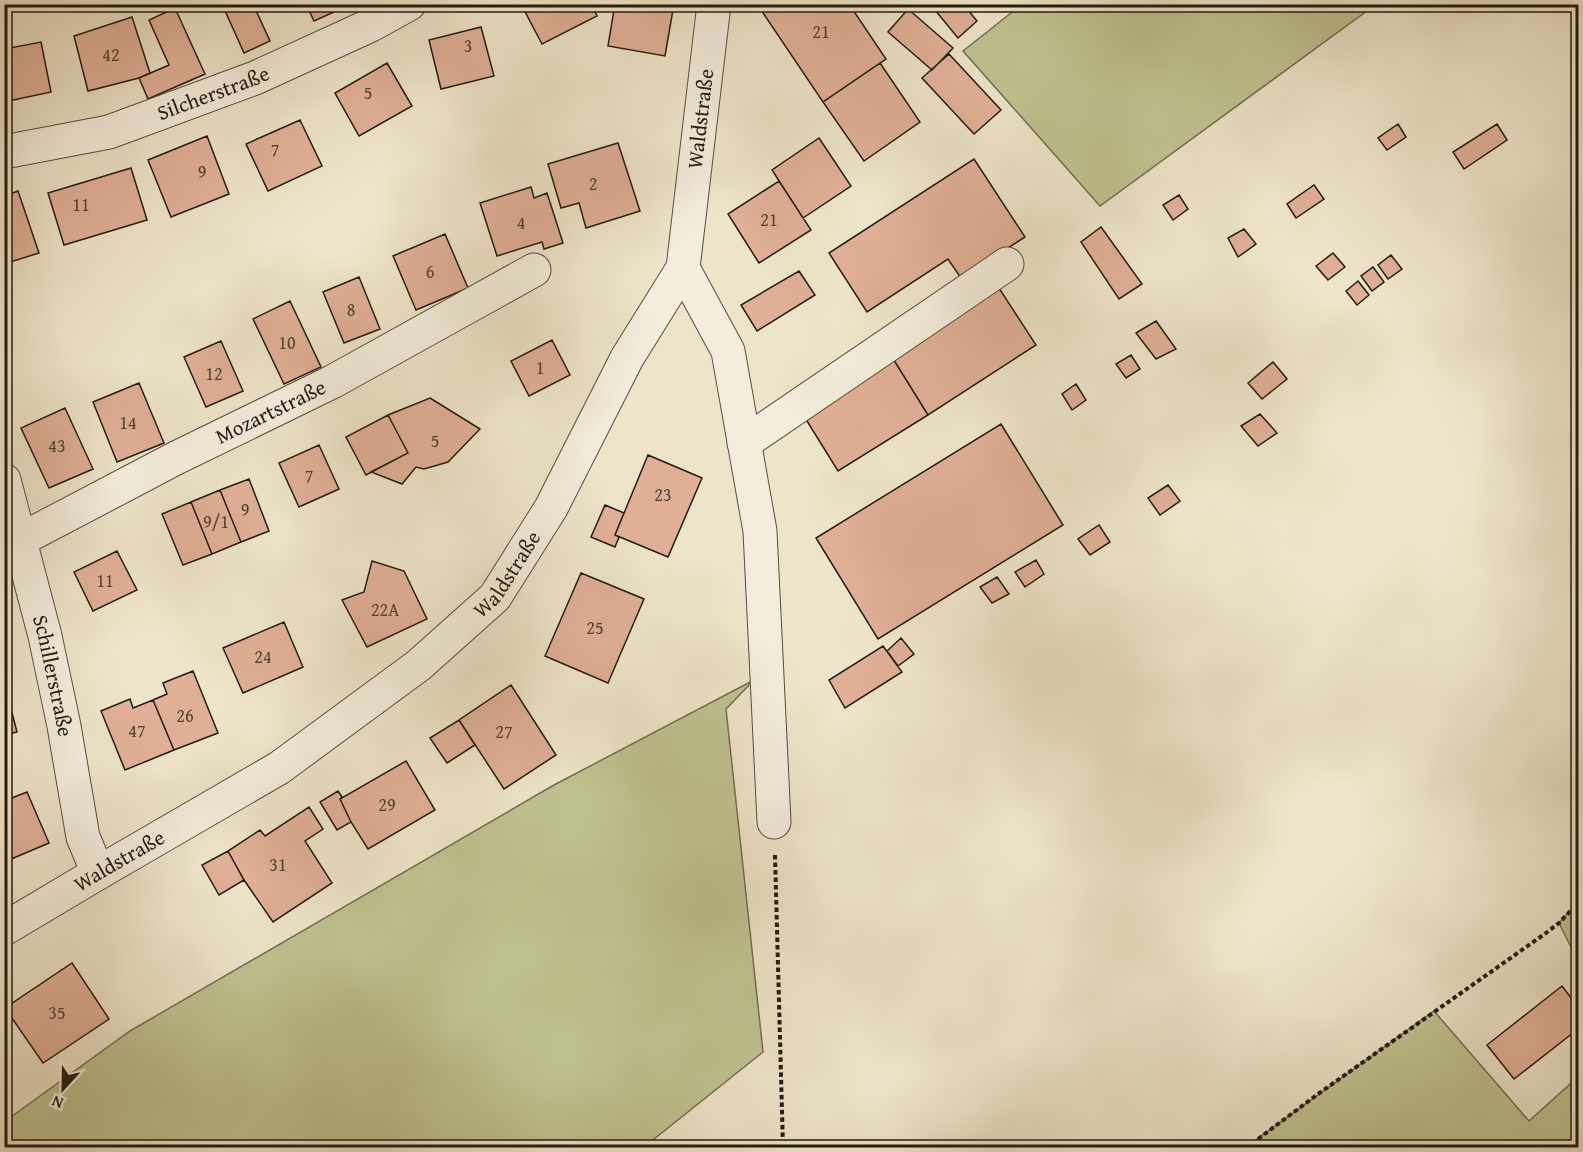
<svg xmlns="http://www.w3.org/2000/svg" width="1583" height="1152" viewBox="0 0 1583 1152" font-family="'Gentium Book Plus',serif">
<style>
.green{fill:#c0c291;stroke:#726e50;stroke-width:1.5}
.building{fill:#e0af96;stroke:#231b0f;stroke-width:1.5}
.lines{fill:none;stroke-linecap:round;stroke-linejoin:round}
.minor-casing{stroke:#564d3e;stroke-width:35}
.path{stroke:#231b0f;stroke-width:4;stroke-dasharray:4.5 3;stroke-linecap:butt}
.minor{stroke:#f4eddc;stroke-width:33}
.labels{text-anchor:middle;stroke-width:4.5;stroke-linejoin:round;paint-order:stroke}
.number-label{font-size:18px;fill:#524031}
.street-label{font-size:21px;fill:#231b0f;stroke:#f4eddc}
</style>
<rect width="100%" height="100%" fill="#eee4c9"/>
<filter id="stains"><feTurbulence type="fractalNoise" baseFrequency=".00333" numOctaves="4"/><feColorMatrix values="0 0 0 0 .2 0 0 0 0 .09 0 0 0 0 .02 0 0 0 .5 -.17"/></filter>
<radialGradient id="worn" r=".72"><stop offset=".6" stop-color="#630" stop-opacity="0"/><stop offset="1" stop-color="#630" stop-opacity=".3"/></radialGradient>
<path class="green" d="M 1021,5 L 1021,4 L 1375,5 L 1100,206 L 963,51 Z
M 754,680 L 726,709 L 763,1052 L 644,1147 L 5,1148 L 4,1122 L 130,1031 L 554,785 Z
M 1578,903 L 1578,961 L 1559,923 Z
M 1434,1011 L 1529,1121 L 1578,1077 L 1578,1147 L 1246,1147 Z"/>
<path class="building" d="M 222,4 L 253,4 L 270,41 L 244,53 Z
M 306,4 L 341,4 L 343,8 L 314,21 Z
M 521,4 L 591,4 L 597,16 L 542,44 Z
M 615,4 L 674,4 L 665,56 L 608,46 Z
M 757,4 L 849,4 L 886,59 L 823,102 Z
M 930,4 L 963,4 L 977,21 L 958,38 Z
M 175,8 L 205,74 L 148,99 L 139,78 L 169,65 L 149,20 Z
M 908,9 L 953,48 L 932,70 L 888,32 Z
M 132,17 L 150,73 L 139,78 L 88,91 L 74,36 Z
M 481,27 L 494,76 L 441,89 L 429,40 Z
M 41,42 L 51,92 L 4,102 L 4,49 Z
M 949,54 L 1001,110 L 974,134 L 922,78 Z
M 387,63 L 412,106 L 359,136 L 335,93 Z
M 880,63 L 920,122 L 864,161 L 823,102 Z
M 300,120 L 322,166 L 268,191 L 246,144 Z
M 1398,124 L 1406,137 L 1387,150 L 1378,138 Z
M 1497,124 L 1507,140 L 1464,169 L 1453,152 Z
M 207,136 L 229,194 L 171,217 L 148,160 Z
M 819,138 L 851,186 L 803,218 L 772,170 Z
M 618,143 L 640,211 L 586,228 L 579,203 L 561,208 L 548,164 Z
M 974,159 L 1025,237 L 961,278 L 948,259 L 867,312 L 829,253 Z
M 131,168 L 147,220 L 64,245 L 48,193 Z
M 779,181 L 811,230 L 759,263 L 728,214 Z
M 1314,185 L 1324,199 L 1296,218 L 1287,204 Z
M 531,187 L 534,198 L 547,193 L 563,243 L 544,249 L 542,242 L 497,256 L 480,203 Z
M 18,191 L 39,253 L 4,264 L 4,196 Z
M 1179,195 L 1188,209 L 1173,220 L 1163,205 Z
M 1101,227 L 1142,284 L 1119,299 L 1081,242 Z
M 1244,229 L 1256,244 L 1238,257 L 1228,238 Z
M 445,234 L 468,288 L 416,310 L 393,256 Z
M 1333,253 L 1345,267 L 1328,280 L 1316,266 Z
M 1391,255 L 1402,269 L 1388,279 L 1378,265 Z
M 1373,267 L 1384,282 L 1372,291 L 1361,276 Z
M 799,271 L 815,295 L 757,331 L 741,305 Z
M 359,277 L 380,329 L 344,343 L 323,292 Z
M 1358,281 L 1369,295 L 1357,305 L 1346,291 Z
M 999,288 L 1036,345 L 928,415 L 892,357 Z
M 290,301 L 321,367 L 284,384 L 253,319 Z
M 1156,321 L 1176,349 L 1156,359 L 1136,333 Z
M 552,340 L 570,375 L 529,396 L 511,361 Z
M 221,341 L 243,391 L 206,407 L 184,357 Z
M 1131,355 L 1140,369 L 1126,378 L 1116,364 Z
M 892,357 L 928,415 L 838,471 L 802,413 Z
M 1273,362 L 1287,379 L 1262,399 L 1248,383 Z
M 139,383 L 164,443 L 117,462 L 93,402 Z
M 1076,384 L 1086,400 L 1072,410 L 1062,394 Z
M 430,398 L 480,429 L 448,462 L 424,469 L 416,467 L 402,484 L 371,472 L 408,453 L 388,415 Z
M 65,408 L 93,469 L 49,488 L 21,428 Z
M 1260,414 L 1277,433 L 1258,446 L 1241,426 Z
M 388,415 L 408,453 L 366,475 L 346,437 Z
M 1001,424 L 1063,525 L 878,639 L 816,538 Z
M 319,445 L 339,489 L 299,507 L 279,463 Z
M 648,455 L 702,478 L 668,557 L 615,535 Z
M 249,479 L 269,531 L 241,542 L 220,490 Z
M 1168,485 L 1180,501 L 1160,515 L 1148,498 Z
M 220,490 L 241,542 L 212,554 L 191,502 Z
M 191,502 L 212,554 L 183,565 L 162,514 Z
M 605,505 L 624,513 L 615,535 L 619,537 L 615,547 L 591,537 Z
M 1099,525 L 1110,542 L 1090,555 L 1078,539 Z
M 117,551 L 137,590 L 93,611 L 74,572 Z
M 1036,560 L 1044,574 L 1025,587 L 1015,572 Z
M 372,561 L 404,571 L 427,619 L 367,647 L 342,600 L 364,592 Z
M 581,573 L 644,599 L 608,683 L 545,656 Z
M 997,577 L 1009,594 L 992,603 L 980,587 Z
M 284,622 L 303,667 L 243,693 L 223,648 Z
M 901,638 L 914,654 L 898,666 L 887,651 Z
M 883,646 L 902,672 L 845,708 L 829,680 Z
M 193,671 L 218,733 L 174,750 L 153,700 L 167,694 L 163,683 Z
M 4,682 L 17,732 L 4,735 Z
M 511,685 L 556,755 L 504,789 L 459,720 Z
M 130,699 L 133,708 L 153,700 L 174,750 L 125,770 L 101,711 Z
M 459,720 L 475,745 L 447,763 L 430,738 Z
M 406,761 L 435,810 L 368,849 L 351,822 L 340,799 Z
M 338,791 L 342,797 L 340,799 L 351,822 L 337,830 L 320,802 Z
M 27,792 L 49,843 L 4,862 L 4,801 Z
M 309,807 L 323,829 L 305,841 L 332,883 L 273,922 L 244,880 L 228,851 L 260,830 L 265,836 Z
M 228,851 L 244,880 L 219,895 L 202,865 Z
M 72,963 L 109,1019 L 43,1063 L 5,1008 Z
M 1562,986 L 1578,1007 L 1578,1029 L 1514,1079 L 1487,1045 Z"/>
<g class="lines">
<g class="minor-casing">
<g id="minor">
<path id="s1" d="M 4,152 L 109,132 L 255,78 L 371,25 L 409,4"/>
<path d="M 683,268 L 728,351 L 760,531 L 774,822"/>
<path d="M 744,443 L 1007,264"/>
<path id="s2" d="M 4,480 L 45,636 L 64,726 L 83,837 L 98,873"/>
<path id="s3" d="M 4,544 L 20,540 L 176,458 L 332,382 L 534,270"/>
<path id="s4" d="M 4,929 L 98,873 L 279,768 L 419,665 L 495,597 L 551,508 L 627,358 L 683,268 L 714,4"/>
</g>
</g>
<path class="path" d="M 775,855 L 783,1148
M 1246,1148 L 1318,1094 L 1546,933 L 1559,923 L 1578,903"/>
<use href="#minor" class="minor"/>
</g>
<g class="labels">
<g class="number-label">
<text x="821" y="38">21</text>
<text x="468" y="52">3</text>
<text x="111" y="61">42</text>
<text x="368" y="99">5</text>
<text x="275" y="156">7</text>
<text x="202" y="178">9</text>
<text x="593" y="190">2</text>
<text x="81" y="211">11</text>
<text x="769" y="226">21</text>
<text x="521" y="229">4</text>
<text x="430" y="278">6</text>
<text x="351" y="316">8</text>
<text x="287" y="349">10</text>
<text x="540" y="374">1</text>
<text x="214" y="380">12</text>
<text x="128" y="429">14</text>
<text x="435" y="447">5</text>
<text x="57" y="452">43</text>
<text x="309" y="482">7</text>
<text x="663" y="501">23</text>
<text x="245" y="516">9</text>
<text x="216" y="528">9/1</text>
<text x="105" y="587">11</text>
<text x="385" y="616">22A</text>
<text x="595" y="634">25</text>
<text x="263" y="663">24</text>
<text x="185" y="722">26</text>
<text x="137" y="737">47</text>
<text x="504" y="738">27</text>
<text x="387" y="811">29</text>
<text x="278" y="871">31</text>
<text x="57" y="1019">35</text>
</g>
<g class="street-label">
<text dy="7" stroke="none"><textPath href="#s1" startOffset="218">Silcherstraße</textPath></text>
<text dy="7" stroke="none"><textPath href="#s4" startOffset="1124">Waldstraße</textPath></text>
<text dy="7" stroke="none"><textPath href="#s3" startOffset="298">Mozartstraße</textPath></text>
<text dy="7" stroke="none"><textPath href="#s4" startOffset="620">Waldstraße</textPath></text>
<text dy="7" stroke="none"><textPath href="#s2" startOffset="202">Schillerstraße</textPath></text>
<text dy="7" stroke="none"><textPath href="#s4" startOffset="134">Waldstraße</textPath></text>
</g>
</g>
<rect width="1583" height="1152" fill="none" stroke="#eee4c9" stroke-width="24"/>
<rect x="6" y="6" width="1571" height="1140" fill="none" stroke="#231b0f" stroke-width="3"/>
<rect x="12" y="12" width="1559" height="1128" fill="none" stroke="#231b0f" stroke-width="1.5"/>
<g transform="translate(63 1089) rotate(202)" stroke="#f4eddc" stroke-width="4.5" paint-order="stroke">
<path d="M0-4.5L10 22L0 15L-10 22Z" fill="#231b0f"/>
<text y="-9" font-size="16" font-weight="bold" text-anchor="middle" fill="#231b0f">N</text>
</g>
<rect width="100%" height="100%" filter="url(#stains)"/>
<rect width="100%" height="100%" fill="url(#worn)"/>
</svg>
